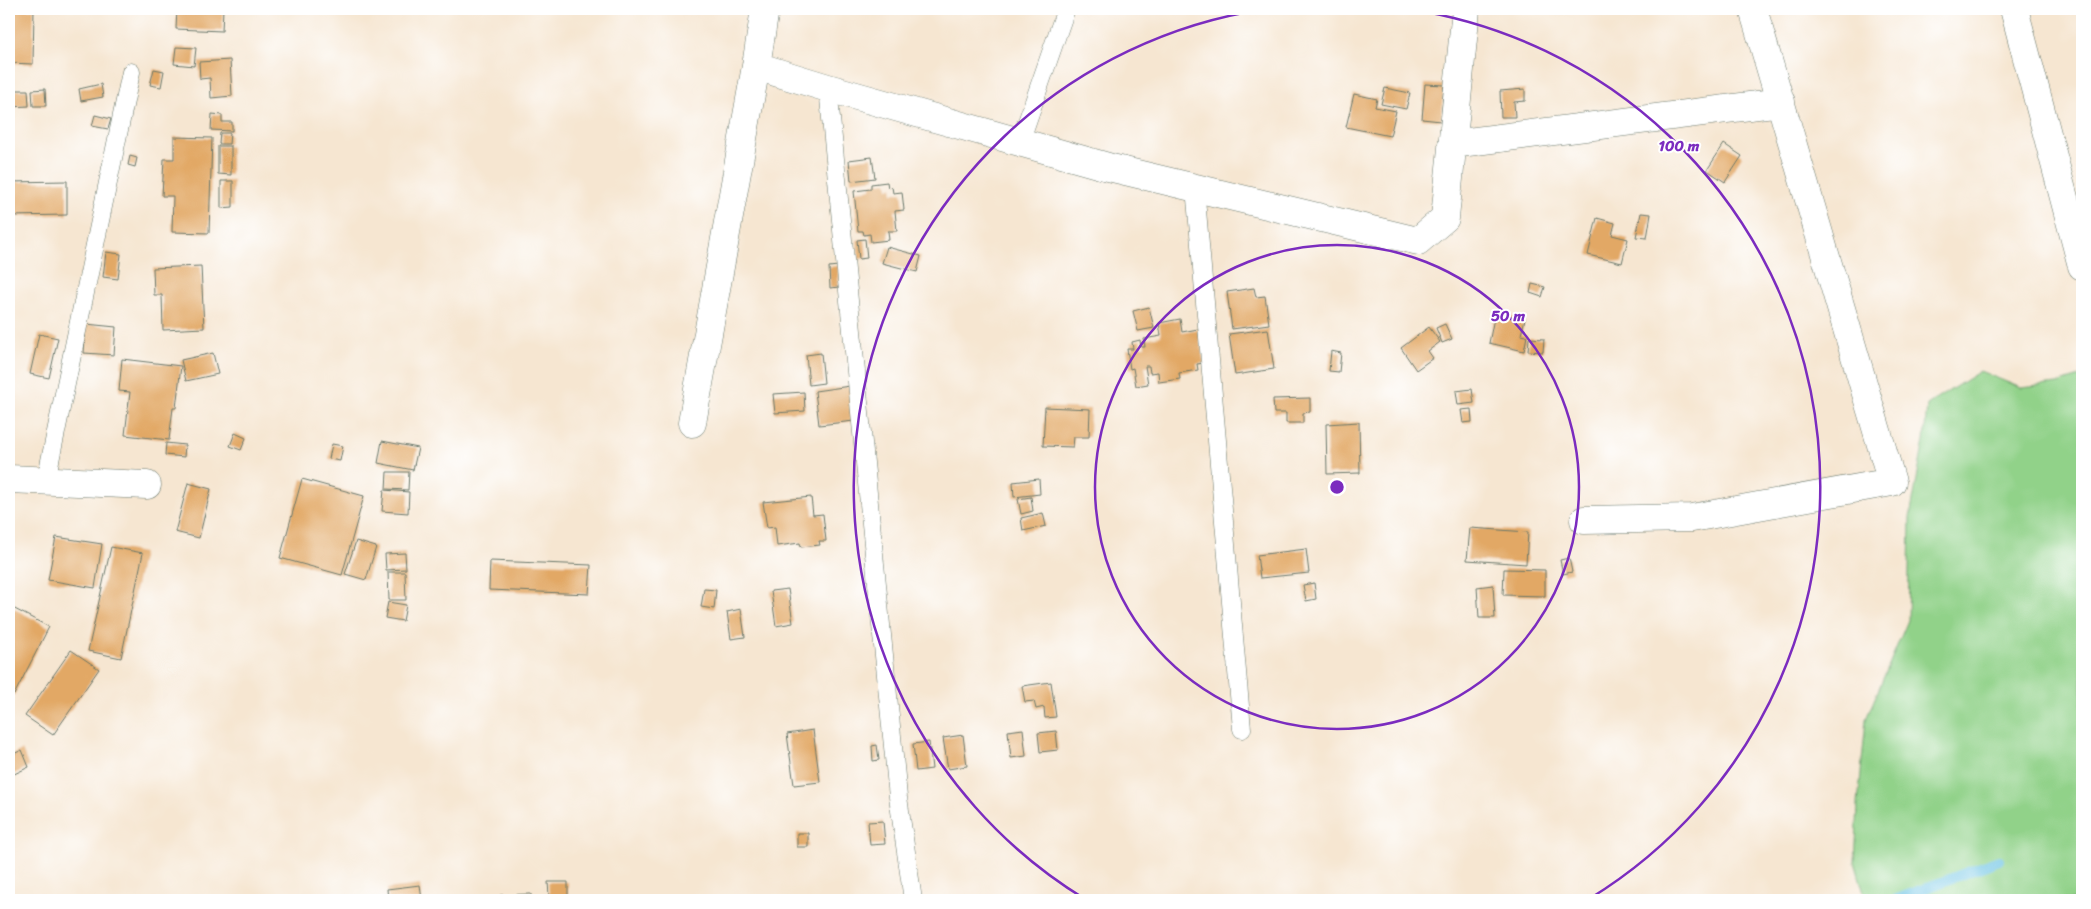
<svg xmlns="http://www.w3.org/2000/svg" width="2091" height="909" viewBox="0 0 2091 909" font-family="Sriracha,sans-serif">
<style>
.green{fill:#91d289;stroke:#58885e}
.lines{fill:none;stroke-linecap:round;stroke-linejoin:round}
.stream{stroke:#64c0e2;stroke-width:10}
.building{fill:#e2a865}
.service-casing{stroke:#6a786b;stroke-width:19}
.minor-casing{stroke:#6a786b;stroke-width:29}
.service{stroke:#fff;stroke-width:18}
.minor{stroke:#fff;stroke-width:28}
.ring{fill:none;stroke:#7b2cbf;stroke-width:2.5}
.centre{fill:#7b2cbf;stroke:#fff;stroke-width:2.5}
.ring-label{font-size:15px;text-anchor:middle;font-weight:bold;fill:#7b2cbf;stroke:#fff;stroke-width:4;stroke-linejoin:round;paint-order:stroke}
</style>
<rect width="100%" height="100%" fill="#fff"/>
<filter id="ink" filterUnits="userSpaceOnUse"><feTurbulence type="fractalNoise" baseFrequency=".02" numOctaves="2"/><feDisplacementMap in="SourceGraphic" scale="10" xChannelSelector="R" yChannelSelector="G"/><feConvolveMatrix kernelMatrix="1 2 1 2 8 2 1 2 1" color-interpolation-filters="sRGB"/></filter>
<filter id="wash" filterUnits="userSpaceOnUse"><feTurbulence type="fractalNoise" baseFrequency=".0096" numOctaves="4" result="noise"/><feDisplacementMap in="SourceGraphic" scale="20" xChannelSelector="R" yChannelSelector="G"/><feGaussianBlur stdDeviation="1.12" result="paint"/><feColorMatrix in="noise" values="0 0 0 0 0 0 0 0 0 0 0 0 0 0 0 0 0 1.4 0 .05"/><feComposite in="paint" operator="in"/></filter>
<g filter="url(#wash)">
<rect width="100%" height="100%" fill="#f6e6d1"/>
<path class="green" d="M 1980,371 L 2021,388 L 2057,384 L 2080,377 L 2082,382 L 2082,900 L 1866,900 L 1855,862 L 1858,804 L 1866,719 L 1908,620 L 1910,517 L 1924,441 L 1927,405 Z"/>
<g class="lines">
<path class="stream" d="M 1895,900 L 1999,860"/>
</g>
<g id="blocks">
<path class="building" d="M 9,9 L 34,9 L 33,64 L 9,63 Z
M 177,9 L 223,9 L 222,31 L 176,29 Z
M 176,47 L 196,48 L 194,66 L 174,64 Z
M 230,60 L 232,96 L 211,98 L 210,78 L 200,79 L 199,62 Z
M 154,69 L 164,71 L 161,87 L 150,85 Z
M 101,84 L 103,97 L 81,101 L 79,89 Z
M 1425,84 L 1444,85 L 1441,121 L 1422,119 Z
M 1385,88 L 1410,93 L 1406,109 L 1381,104 Z
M 45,89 L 46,106 L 33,106 L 32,90 Z
M 1525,89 L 1525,101 L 1514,102 L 1515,117 L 1501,117 L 1500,91 Z
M 9,90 L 28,90 L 29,106 L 9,107 Z
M 1354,94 L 1377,99 L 1375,107 L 1396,111 L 1390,136 L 1346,127 Z
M 212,114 L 222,115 L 222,122 L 232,122 L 232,131 L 211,130 Z
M 95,115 L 111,119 L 108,129 L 92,126 Z
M 220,133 L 230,133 L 229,144 L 219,144 Z
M 174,137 L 212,138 L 209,233 L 172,232 L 173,196 L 162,196 L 164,159 L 174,159 Z
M 1724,144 L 1742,156 L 1725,182 L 1707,170 Z
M 218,146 L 231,146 L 231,175 L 218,174 Z
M 130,156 L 137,158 L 135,167 L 128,165 Z
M 872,157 L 875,178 L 851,181 L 849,160 Z
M 67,181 L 67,215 L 9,216 L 9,182 Z
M 221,181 L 233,181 L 233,207 L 221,208 Z
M 887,182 L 888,188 L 892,187 L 893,193 L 902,192 L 904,210 L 895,211 L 897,231 L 888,231 L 889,240 L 871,242 L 870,234 L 864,235 L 863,231 L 858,231 L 854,191 L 871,189 L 871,184 Z
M 1641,213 L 1651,214 L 1647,238 L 1636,237 Z
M 1597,218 L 1615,223 L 1612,235 L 1628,239 L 1622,263 L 1588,255 Z
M 865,239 L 867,258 L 859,259 L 857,240 Z
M 887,247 L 921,256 L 917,272 L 882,263 Z
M 106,252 L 121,254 L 118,279 L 103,277 Z
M 201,266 L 204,328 L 163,330 L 162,295 L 154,295 L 153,268 Z
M 838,266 L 839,287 L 830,288 L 829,267 Z
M 1532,284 L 1545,287 L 1542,297 L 1530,293 Z
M 1254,288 L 1256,297 L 1265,296 L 1269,324 L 1232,329 L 1227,292 Z
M 1149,307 L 1154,328 L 1138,331 L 1133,311 Z
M 1495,313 L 1525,319 L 1521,335 L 1527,336 L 1524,351 L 1489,343 Z
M 1180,319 L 1182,332 L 1198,329 L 1204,363 L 1197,364 L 1198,370 L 1179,373 L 1180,379 L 1159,382 L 1158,372 L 1150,373 L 1149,366 L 1145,366 L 1148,384 L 1136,386 L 1133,368 L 1130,369 L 1127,349 L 1133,349 L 1132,342 L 1140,340 L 1141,347 L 1145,347 L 1144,339 L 1161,336 L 1159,323 Z
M 86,324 L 116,327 L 114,355 L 84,353 Z
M 1445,324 L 1452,339 L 1442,343 L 1436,328 Z
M 1429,327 L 1440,342 L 1428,351 L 1433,358 L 1416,370 L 1401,348 Z
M 1268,329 L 1274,369 L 1235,375 L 1229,334 Z
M 39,334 L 58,338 L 49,378 L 30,374 Z
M 1529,338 L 1544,339 L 1543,352 L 1528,351 Z
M 1331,351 L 1341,353 L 1339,372 L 1329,371 Z
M 213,353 L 218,374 L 186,381 L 181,360 Z
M 821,353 L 824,383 L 809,385 L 806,355 Z
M 122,359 L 181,366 L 176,408 L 173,408 L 169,440 L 125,435 L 130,392 L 119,391 Z
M 850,386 L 854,421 L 819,425 L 815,391 Z
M 1472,389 L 1474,403 L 1458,405 L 1456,391 Z
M 804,392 L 805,411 L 775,413 L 773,394 Z
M 1310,398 L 1310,412 L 1303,413 L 1303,423 L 1286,423 L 1286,413 L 1274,413 L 1273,399 Z
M 1045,407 L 1090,409 L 1089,437 L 1074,437 L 1073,447 L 1043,446 Z
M 1471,409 L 1472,422 L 1463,423 L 1461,410 Z
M 1359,422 L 1360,473 L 1327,474 L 1326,424 Z
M 235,433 L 246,438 L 241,450 L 230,446 Z
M 382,441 L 418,448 L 413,470 L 378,463 Z
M 166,443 L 185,445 L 184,457 L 165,455 Z
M 332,444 L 343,446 L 340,461 L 329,459 Z
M 387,472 L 409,472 L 408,490 L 386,489 Z
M 302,479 L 364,496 L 342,575 L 280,558 Z
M 1039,479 L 1040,494 L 1014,497 L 1013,482 Z
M 188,483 L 211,489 L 199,538 L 175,532 Z
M 384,490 L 409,492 L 408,513 L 382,511 Z
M 811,497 L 813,515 L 823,514 L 826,541 L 819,541 L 820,545 L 801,547 L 800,543 L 777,546 L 775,527 L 767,528 L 763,502 Z
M 1031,497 L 1033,511 L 1021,514 L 1018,499 Z
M 1043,513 L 1046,526 L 1023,531 L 1021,518 Z
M 1470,528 L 1528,532 L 1526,564 L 1467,560 Z
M 56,537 L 102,544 L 95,588 L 48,580 Z
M 356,541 L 376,547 L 366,580 L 345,574 Z
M 111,547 L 143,553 L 121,658 L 88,651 Z
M 1306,549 L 1309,573 L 1260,578 L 1257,555 Z
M 405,553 L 406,569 L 386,570 L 385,554 Z
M 1569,558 L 1572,572 L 1563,574 L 1560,560 Z
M 490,561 L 591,565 L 589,594 L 489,590 Z
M 1504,569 L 1545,570 L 1545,596 L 1503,595 Z
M 388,572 L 405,572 L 406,600 L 389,600 Z
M 1314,583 L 1316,599 L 1306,601 L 1303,585 Z
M 1493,585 L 1495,618 L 1479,618 L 1477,587 Z
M 704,589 L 716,590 L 714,609 L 701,607 Z
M 788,589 L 793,623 L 776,626 L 771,591 Z
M 388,602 L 406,605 L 403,621 L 385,618 Z
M 9,606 L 49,627 L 14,695 L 9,692 Z
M 741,609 L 745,637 L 731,639 L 727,612 Z
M 71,650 L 99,669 L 53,735 L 25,716 Z
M 1051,682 L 1056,717 L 1045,718 L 1044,707 L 1036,709 L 1034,701 L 1025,702 L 1022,686 Z
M 1023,729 L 1026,756 L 1011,758 L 1008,731 Z
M 813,730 L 820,782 L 794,785 L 787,734 Z
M 1056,731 L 1058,750 L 1040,752 L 1038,733 Z
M 963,735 L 967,766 L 948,769 L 943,738 Z
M 929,742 L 932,769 L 916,771 L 913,744 Z
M 877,745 L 879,760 L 873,761 L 872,746 Z
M 22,750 L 29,767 L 10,776 L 9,756 Z
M 883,821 L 885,844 L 870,845 L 868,822 Z
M 797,833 L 808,833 L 808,847 L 797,847 Z
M 548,882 L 568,882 L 568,896 L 549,896 Z
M 420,885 L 422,900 L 388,900 L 387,889 Z
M 531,894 L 531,900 L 500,900 L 500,895 Z"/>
</g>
</g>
<g filter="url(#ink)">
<use href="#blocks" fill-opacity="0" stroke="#6a786b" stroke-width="1"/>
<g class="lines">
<g class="service-casing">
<path id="service" d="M 828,88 L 898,797 L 913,900
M 1020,142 L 1066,9
M 1195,187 L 1242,729
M 46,480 L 131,72"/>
</g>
<g class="minor-casing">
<path id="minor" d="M 2014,9 L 2082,266
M 756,66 L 765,9
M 1452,144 L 1781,102
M 692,423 L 756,66 L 828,88 L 1108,167 L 1418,241 L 1445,218 L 1466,9
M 9,479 L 147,485
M 1584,520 L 1692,518 L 1892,482 L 1753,9"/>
</g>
<use href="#service" class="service"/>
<use href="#minor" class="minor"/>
</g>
</g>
<g class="ring">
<circle cx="1337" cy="487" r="242"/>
<path d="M1085 899A483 483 0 0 1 1266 9M1408 9A483 483 0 0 1 1589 899"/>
</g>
<circle cx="1337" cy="487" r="8" class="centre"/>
<g class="ring-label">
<text x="1679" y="151">100 m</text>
<text x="1508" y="321">50 m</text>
</g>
<rect width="2091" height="909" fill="none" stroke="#fff" stroke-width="30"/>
</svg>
